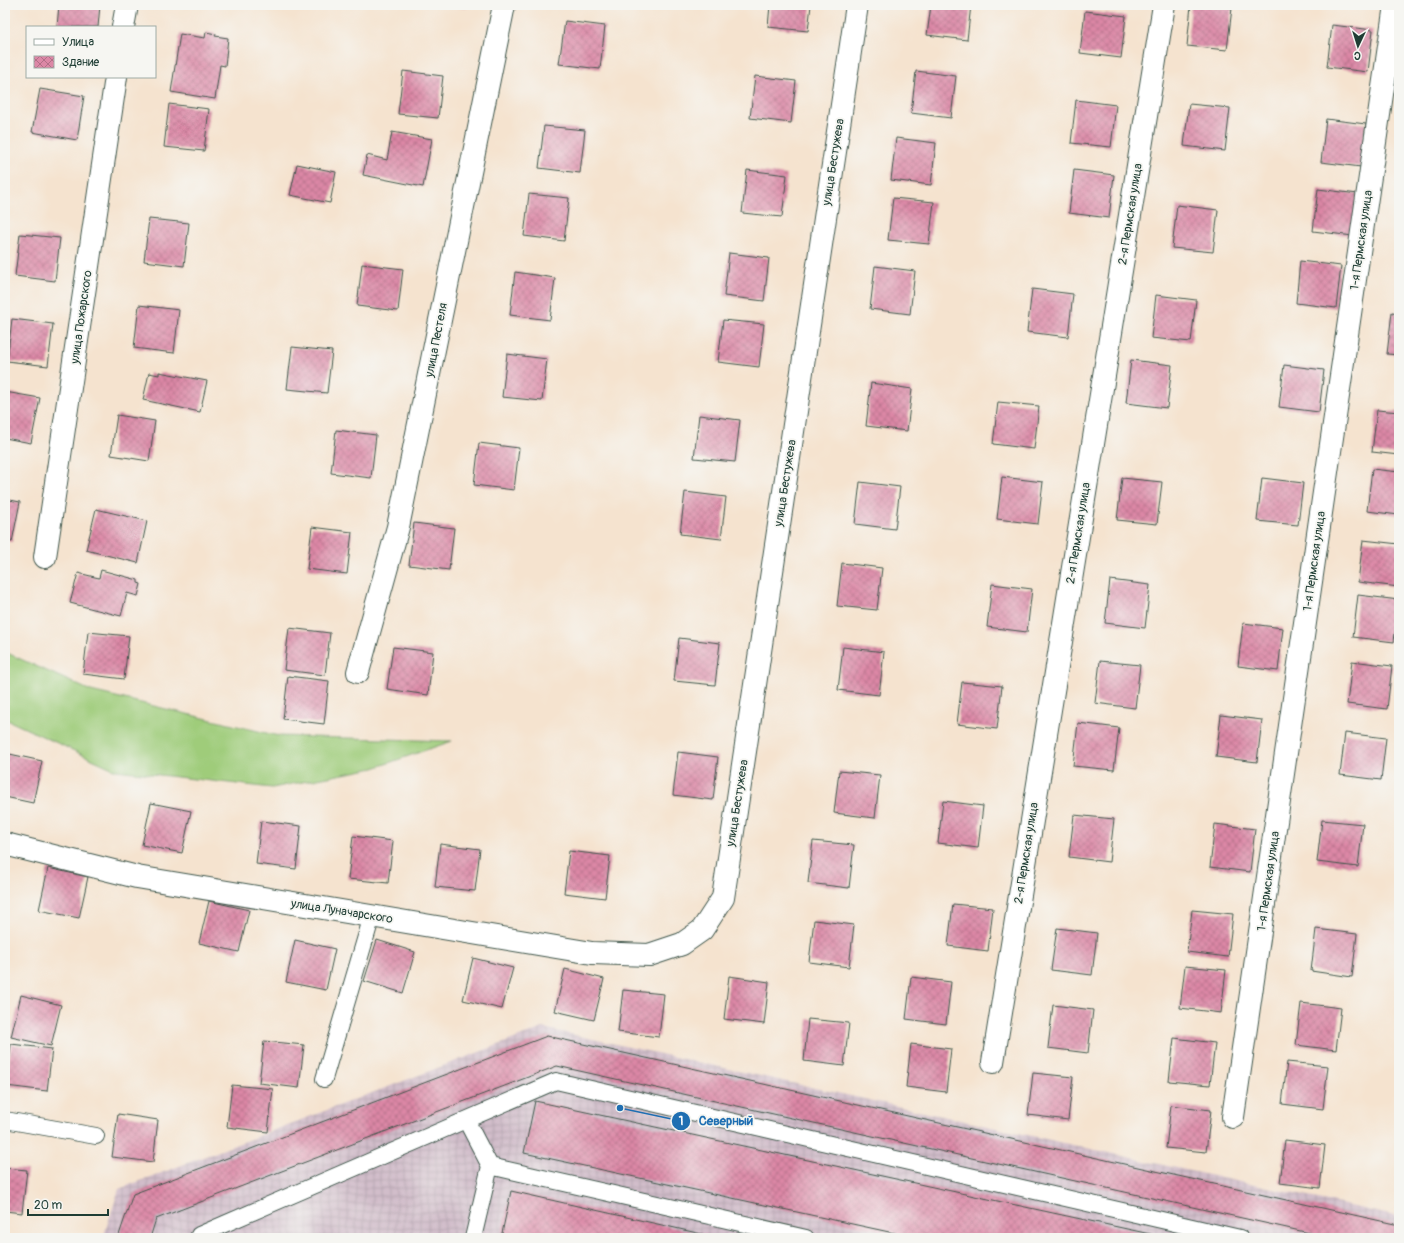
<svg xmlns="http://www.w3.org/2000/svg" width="1404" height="1243" viewBox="0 0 1404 1243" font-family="Pangolin,sans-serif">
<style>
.industrial{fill:url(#industrial-grid)}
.grass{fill:#9fcc7a;stroke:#5f8457}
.building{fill:url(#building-cross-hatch)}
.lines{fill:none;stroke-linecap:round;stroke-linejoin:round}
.service-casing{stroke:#3f564b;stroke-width:18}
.minor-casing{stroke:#3f564b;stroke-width:24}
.service{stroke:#fff;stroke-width:16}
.minor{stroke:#fff;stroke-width:22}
.labels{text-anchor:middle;stroke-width:3.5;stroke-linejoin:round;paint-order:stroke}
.street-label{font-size:12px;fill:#1f3d34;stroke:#f6f6f2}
.leader{fill:none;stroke:#1f6fb2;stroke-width:1.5}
.callout-dot{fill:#1f6fb2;stroke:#f6f6f2;stroke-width:1.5}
.mark-label{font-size:12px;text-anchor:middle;font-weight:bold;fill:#fff}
.callout-label{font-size:13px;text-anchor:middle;font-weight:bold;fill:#1f6fb2;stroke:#f6f6f2;stroke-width:3.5;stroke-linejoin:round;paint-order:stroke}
</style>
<defs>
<pattern id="industrial-grid" width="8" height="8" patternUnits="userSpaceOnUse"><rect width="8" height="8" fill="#d1bdca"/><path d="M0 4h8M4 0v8" fill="none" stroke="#b3a3ae"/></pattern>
<pattern id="building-cross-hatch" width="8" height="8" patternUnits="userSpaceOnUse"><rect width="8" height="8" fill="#dc87a6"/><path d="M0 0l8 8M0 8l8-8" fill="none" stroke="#b27088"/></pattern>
</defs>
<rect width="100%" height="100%" fill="#f6f6f2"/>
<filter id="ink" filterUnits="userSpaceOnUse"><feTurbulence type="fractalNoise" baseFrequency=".025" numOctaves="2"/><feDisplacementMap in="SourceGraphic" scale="8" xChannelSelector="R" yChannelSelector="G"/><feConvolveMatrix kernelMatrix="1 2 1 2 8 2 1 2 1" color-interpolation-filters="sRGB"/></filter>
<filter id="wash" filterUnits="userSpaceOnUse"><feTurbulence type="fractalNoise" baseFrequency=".012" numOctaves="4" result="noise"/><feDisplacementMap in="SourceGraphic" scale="16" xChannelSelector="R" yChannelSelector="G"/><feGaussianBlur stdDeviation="0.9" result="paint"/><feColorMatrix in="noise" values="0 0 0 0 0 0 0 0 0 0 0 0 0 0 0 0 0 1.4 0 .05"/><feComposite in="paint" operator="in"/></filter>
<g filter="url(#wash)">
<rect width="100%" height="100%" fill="#f5e3cf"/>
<path class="industrial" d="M 543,1028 L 1399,1217 L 1399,1238 L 103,1238 L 119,1189 Z"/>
<path class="grass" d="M 5,652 L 91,691 L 279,736 L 452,741 L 374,768 L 272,788 L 116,770 L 5,719 Z"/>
<g id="blocks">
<path class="building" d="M 59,5 L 100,5 L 98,27 L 57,27 Z
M 448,5 L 467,5 L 467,8 L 448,6 Z
M 770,5 L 811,5 L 808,31 L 768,27 Z
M 931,5 L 971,5 L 967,40 L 927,35 Z
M 1191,5 L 1209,5 L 1232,8 L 1227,50 L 1187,46 Z
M 1085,11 L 1126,16 L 1121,58 L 1080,53 Z
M 565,21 L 605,26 L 600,69 L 559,64 Z
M 1332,25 L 1373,30 L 1368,72 L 1327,67 Z
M 206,32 L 216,34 L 215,36 L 228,38 L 225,66 L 220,65 L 215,99 L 171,92 L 180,34 L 205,38 Z
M 403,71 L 443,76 L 438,118 L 398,114 Z
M 916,71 L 956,76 L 951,118 L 911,113 Z
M 755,76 L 796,81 L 791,123 L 750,118 Z
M 40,89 L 84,96 L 77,140 L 32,132 Z
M 1076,100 L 1116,105 L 1111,147 L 1071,143 Z
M 169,104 L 209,109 L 204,151 L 164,147 Z
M 1189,104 L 1230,108 L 1225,151 L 1184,146 Z
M 1326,119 L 1366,124 L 1361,167 L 1321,162 Z
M 544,126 L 585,130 L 580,173 L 539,168 Z
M 392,132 L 432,139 L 423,187 L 363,175 L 367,155 L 387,160 Z
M 896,138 L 936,143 L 931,185 L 891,180 Z
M 297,164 L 336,172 L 330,203 L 290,195 Z
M 747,170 L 787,175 L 782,217 L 742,213 Z
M 1074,170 L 1114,175 L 1109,218 L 1069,213 Z
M 1318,189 L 1358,194 L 1353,236 L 1313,231 Z
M 529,194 L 569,198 L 564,241 L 524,236 Z
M 893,198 L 934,202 L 929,244 L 888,240 Z
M 1177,205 L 1218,210 L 1213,252 L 1172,248 Z
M 149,219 L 189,223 L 184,266 L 144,261 Z
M 20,234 L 60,238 L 55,281 L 15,276 Z
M 729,253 L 769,258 L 764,301 L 724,296 Z
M 1300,261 L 1341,266 L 1336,308 L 1296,303 Z
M 362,264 L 403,269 L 398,311 L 357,306 Z
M 875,266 L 915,271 L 910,314 L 870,309 Z
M 515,272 L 555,278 L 550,320 L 510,315 Z
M 1032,289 L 1073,294 L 1068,337 L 1027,332 Z
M 1156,295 L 1196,300 L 1191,342 L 1151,338 Z
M 139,305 L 179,310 L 174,353 L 134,348 Z
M 1392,312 L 1399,313 L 1399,355 L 1387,354 Z
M 12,319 L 53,324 L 48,366 L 7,361 Z
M 723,320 L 764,324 L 759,367 L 718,362 Z
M 292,347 L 332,351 L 327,393 L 287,389 Z
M 507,354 L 547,359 L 542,401 L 502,397 Z
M 1131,360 L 1172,365 L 1167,408 L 1126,403 Z
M 1284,365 L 1324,370 L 1319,412 L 1279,407 Z
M 159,372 L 207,381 L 200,412 L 143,400 L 149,373 L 159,375 Z
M 871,383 L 912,389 L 907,431 L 866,426 Z
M 5,392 L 40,398 L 31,443 L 5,438 Z
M 998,402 L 1039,406 L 1034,449 L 993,444 Z
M 1377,410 L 1399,412 L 1399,455 L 1372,452 Z
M 117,415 L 155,421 L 149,461 L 111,455 Z
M 699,415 L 740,420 L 735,462 L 694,458 Z
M 336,430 L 376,435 L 371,478 L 331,473 Z
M 479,443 L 519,448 L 514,490 L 474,485 Z
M 1372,469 L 1399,472 L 1399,515 L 1367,511 Z
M 1002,477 L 1043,482 L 1038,524 L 997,519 Z
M 1122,478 L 1162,482 L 1157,524 L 1117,520 Z
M 1262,478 L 1303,483 L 1298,525 L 1257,521 Z
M 860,482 L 900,487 L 895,529 L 855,524 Z
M 685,492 L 726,497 L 721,539 L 680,534 Z
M 5,499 L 20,502 L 12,542 L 5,541 Z
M 96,509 L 147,521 L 138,563 L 86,550 Z
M 414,523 L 454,528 L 449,570 L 409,565 Z
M 312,527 L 352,532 L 347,574 L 307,569 Z
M 1363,540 L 1399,544 L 1399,587 L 1358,582 Z
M 842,563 L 882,568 L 877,610 L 837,606 Z
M 101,570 L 138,580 L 138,583 L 141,584 L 138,596 L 127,593 L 121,616 L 70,603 L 78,573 L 99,578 Z
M 1110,580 L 1150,585 L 1145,628 L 1105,623 Z
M 992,584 L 1032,589 L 1027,632 L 987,627 Z
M 1358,595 L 1399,600 L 1394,642 L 1353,637 Z
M 1243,623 L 1283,628 L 1278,671 L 1238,666 Z
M 289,628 L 330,633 L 325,675 L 284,670 Z
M 88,632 L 129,636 L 124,679 L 83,674 Z
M 679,638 L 720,643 L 715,685 L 674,681 Z
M 393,647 L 433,652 L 428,695 L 387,689 Z
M 843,647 L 884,652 L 879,695 L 838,690 Z
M 1100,661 L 1140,665 L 1135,708 L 1095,703 Z
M 1352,661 L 1392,666 L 1387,709 L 1347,704 Z
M 288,676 L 329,681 L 324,724 L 283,719 Z
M 962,682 L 1002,686 L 997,729 L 957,724 Z
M 1221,715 L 1262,720 L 1257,762 L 1216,757 Z
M 1078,723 L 1119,728 L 1114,770 L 1073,766 Z
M 1345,733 L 1386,738 L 1381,780 L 1340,775 Z
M 678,752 L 718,757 L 713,800 L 673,795 Z
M 5,753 L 42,761 L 33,803 L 5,797 Z
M 839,771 L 880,775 L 875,818 L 834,813 Z
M 943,801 L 983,806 L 978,848 L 938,843 Z
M 151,803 L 191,811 L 182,853 L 142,845 Z
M 1074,815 L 1114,819 L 1109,862 L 1069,857 Z
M 1322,820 L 1363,824 L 1358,867 L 1317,862 Z
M 261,821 L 301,826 L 296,869 L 256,864 Z
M 1215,824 L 1255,829 L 1250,872 L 1210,867 Z
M 353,836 L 393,841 L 388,883 L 348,879 Z
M 813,841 L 854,845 L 849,888 L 808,883 Z
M 440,844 L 480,849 L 475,891 L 435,887 Z
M 569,851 L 610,856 L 605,898 L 564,893 Z
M 48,868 L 88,877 L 79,918 L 39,910 Z
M 209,901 L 249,910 L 239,952 L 199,943 Z
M 953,904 L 993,908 L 988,951 L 948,946 Z
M 1192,910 L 1233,914 L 1228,957 L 1187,952 Z
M 814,920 L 854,925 L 849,967 L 809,962 Z
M 1057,928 L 1097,933 L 1092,975 L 1051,970 Z
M 1316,929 L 1357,934 L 1352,977 L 1311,971 Z
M 295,940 L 335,949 L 326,990 L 286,982 Z
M 377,940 L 415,952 L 403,993 L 364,981 Z
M 473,958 L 513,968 L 502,1009 L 463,1000 Z
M 1185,966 L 1226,970 L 1221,1013 L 1180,1008 Z
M 565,969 L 604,979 L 594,1020 L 555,1011 Z
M 729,976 L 769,982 L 764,1024 L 724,1019 Z
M 911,977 L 951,982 L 946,1024 L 906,1019 Z
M 623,990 L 664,994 L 659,1037 L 618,1032 Z
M 21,995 L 61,1005 L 51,1046 L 11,1037 Z
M 1301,1003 L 1341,1008 L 1336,1050 L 1296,1045 Z
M 1053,1005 L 1093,1010 L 1088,1053 L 1048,1048 Z
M 808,1019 L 849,1023 L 844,1066 L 804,1061 Z
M 547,1036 L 1399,1225 L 1399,1238 L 1332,1238 L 557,1066 L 156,1219 L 150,1238 L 118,1238 L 133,1194 Z
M 1174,1038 L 1215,1043 L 1210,1085 L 1169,1081 Z
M 264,1041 L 304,1045 L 299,1088 L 259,1083 Z
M 11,1044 L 52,1049 L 47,1091 L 6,1086 Z
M 911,1044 L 951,1049 L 946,1092 L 906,1087 Z
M 1287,1062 L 1328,1066 L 1323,1109 L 1282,1104 Z
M 1033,1073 L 1073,1077 L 1068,1120 L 1028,1115 Z
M 232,1085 L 273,1089 L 268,1132 L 227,1127 Z
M 535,1101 L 1164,1237 L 1164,1238 L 917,1238 L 524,1153 Z
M 1171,1105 L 1211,1110 L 1206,1152 L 1166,1148 Z
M 118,1114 L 158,1120 L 153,1162 L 112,1157 Z
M 1285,1140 L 1325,1145 L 1320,1188 L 1280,1183 Z
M 5,1168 L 27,1170 L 22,1213 L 5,1211 Z
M 511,1191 L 715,1237 L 715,1238 L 501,1238 Z"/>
</g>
</g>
<g filter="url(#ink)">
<use href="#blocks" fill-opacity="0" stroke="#3f564b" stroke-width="1"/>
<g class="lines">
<g class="service-casing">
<path id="service" d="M 324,1079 L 372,916
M 5,1120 L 96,1136
M 466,1120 L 490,1166 L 473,1238
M 490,1166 L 806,1238
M 198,1238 L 199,1235 L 556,1081 L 1240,1238"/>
</g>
<g class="minor-casing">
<path id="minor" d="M 123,27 L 127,5
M 45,557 L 116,77
M 358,672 L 398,527 L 504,5
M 5,844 L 137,877 L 592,953 L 649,955 L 682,944 L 702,930 L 723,898 L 857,5
M 993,1062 L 1164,5
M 1233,1117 L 1395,5"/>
</g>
<use href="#service" class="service"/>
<use href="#minor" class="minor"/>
</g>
</g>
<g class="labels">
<g class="street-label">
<text transform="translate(833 162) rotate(-81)" y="4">улица Бестужева</text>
<text transform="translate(1130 214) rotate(-81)" y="4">2-я Пермская улица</text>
<text transform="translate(1361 240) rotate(-82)" y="4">1-я Пермская улица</text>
<text transform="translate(81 317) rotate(-82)" y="4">улица Пожарского</text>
<text transform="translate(436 340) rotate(-79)" y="4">улица Пестеля</text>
<text transform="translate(785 483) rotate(-81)" y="4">улица Бестужева</text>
<text transform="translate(1078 533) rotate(-81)" y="4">2-я Пермская улица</text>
<text transform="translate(1314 561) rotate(-82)" y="4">1-я Пермская улица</text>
<text transform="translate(737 803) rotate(-81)" y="4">улица Бестужева</text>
<text transform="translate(1026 853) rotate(-81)" y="4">2-я Пермская улица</text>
<text transform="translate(1268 881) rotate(-82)" y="4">1-я Пермская улица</text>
<text transform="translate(342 911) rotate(9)" y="4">улица Луначарского</text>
</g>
</g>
<path class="leader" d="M620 1108L681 1121"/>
<g class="callout-dot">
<circle cx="620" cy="1108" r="4"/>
<circle cx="681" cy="1121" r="10"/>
</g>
<g class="mark-label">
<text x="681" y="1125">1</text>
</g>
<g class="callout-label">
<text x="726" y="1125">Северный</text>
</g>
<rect width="1404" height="1243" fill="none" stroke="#f6f6f2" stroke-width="20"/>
<rect x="26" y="26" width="130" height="52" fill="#f6f6f2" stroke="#a0aca6"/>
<rect x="34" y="39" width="20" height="6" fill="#ffffff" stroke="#a0aca6"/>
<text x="62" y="46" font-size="12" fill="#1f3d34">Улица</text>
<rect x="34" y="56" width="20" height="12" fill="url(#building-cross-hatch)" stroke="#a0aca6"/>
<text x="62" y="66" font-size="12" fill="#1f3d34">Здание</text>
<g transform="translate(1358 46) rotate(184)" stroke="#f6f6f2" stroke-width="3" paint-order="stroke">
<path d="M0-3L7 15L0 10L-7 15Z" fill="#1f3d34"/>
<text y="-6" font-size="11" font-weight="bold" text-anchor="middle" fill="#1f3d34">С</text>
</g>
<path d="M28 1209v6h80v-6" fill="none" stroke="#1f3d34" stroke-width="2"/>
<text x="34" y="1209" font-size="12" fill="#1f3d34" stroke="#f6f6f2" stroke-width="3" paint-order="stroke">20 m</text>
</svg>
